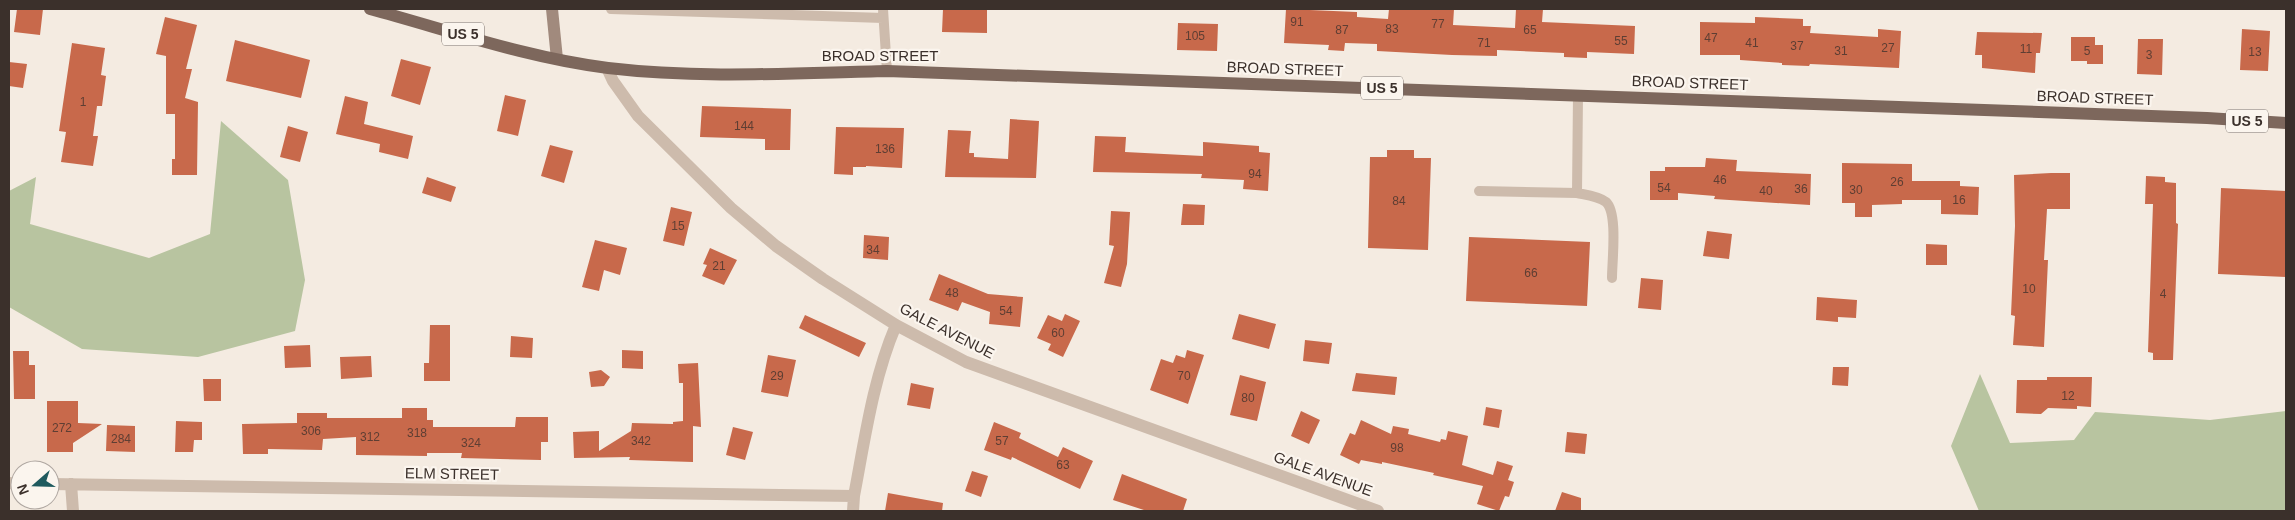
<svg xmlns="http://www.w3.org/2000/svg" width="2295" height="520" viewBox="0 0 2295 520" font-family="Helvetica,sans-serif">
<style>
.green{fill:#b8c4a0}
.building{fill:#c8694b}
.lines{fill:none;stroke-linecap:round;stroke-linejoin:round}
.service{stroke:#cdbbac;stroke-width:10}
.minor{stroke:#cdbbac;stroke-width:12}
.secondary{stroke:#a18a7d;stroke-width:12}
.primary{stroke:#7d675c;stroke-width:12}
.labels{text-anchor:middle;stroke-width:4.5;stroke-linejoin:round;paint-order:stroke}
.number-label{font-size:12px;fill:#5e3e33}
.shield{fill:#fbf5ee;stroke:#756b66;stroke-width:1}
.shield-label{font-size:14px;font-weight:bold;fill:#3b302b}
.street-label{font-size:15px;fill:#3b302b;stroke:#fbf5ee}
</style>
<rect width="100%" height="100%" fill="#f4ebe1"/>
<path class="green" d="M 221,121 L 288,180 L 305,280 L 295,331 L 198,357 L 82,349 L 9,307 L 9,191 L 36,177 L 30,224 L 149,258 L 210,234 Z
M 1980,374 L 2010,443 L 2074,440 L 2095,412 L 2210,420 L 2286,411 L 2286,511 L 1979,511 L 1951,446 Z"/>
<path class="building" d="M 17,9 L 43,9 L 40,35 L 14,32 Z
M 943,9 L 987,9 L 987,33 L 942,32 Z
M 1286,9 L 1357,12 L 1357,17 L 1388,19 L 1389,9 L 1454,9 L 1453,25 L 1515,28 L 1516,9 L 1543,9 L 1542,22 L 1635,26 L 1634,54 L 1587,52 L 1587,58 L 1564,57 L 1564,53 L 1497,50 L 1497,56 L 1452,55 L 1377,51 L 1377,44 L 1345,43 L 1344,51 L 1328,50 L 1329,45 L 1284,43 Z
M 165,17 L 197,25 L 186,69 L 192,69 L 185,98 L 198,102 L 197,175 L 172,175 L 172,159 L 175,159 L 175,114 L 166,114 L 166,56 L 156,54 Z
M 1755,17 L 1803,19 L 1803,26 L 1811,26 L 1810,33 L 1878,37 L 1878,29 L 1901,31 L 1899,68 L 1810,64 L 1809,66 L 1782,65 L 1782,63 L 1740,60 L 1740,55 L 1700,55 L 1700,22 L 1755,23 Z
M 1178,23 L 1218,24 L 1217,51 L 1177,50 Z
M 2242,29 L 2270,31 L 2268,71 L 2240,70 Z
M 1977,32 L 2042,33 L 2040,53 L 2036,53 L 2035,73 L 1982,68 L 1982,55 L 1975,55 Z
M 2071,37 L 2095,37 L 2095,45 L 2103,45 L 2103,64 L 2087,64 L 2087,61 L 2071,61 Z
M 2138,39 L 2163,39 L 2162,75 L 2137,74 Z
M 235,40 L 310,60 L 301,98 L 226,81 Z
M 72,43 L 105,48 L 101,75 L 106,76 L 102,106 L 97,106 L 93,136 L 98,136 L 93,166 L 61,162 L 66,132 L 59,131 Z
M 401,59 L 431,67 L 420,105 L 391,96 Z
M 9,62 L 27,64 L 23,88 L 9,86 Z
M 505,95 L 526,100 L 518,136 L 497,131 Z
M 345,96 L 368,102 L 364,124 L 413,136 L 408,159 L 379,152 L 380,144 L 336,134 Z
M 702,106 L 791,109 L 790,150 L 765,150 L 765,139 L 700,137 Z
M 1010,119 L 1039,121 L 1036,178 L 945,177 L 948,130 L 971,131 L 969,153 L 974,153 L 974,157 L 1008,159 Z
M 288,126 L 308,132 L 300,162 L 280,157 Z
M 836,127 L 904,128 L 902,168 L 866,166 L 866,167 L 853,167 L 853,175 L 834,174 Z
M 1095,136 L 1126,137 L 1125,152 L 1203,156 L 1203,142 L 1259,146 L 1259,152 L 1270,153 L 1268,191 L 1243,189 L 1244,180 L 1201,178 L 1202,174 L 1093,172 Z
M 550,145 L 573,151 L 564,183 L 541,176 Z
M 1387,150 L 1414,150 L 1414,158 L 1431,158 L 1428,250 L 1368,248 L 1370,157 L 1387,157 Z
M 1706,158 L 1737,160 L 1736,171 L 1811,174 L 1810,205 L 1714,199 L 1715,196 L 1678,193 L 1678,200 L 1650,200 L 1650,171 L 1665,171 L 1665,167 L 1705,167 Z
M 1842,163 L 1912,164 L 1912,181 L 1960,181 L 1960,186 L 1979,187 L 1978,215 L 1941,214 L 1941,200 L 1902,200 L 1902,204 L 1872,205 L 1872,217 L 1855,217 L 1855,203 L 1842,203 Z
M 2051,173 L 2070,173 L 2070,209 L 2047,209 L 2044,260 L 2048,260 L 2044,347 L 2013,345 L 2015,316 L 2011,315 L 2015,226 L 2014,175 Z
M 2146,176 L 2165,177 L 2165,182 L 2176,183 L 2176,223 L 2178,224 L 2173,360 L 2153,360 L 2153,353 L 2148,352 L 2153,204 L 2145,204 Z
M 427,177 L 456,187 L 451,202 L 422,193 Z
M 2221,188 L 2286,191 L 2286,277 L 2218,274 Z
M 1183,204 L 1205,205 L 1204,225 L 1181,225 Z
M 671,207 L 692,212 L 684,246 L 663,241 Z
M 1111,211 L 1130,212 L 1127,264 L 1121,287 L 1104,283 L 1114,246 L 1109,245 Z
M 1707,231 L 1732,234 L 1729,259 L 1703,256 Z
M 864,235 L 889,237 L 888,260 L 863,258 Z
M 1469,237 L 1590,242 L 1587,306 L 1466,301 Z
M 595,240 L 627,248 L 620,275 L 604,270 L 599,291 L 582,287 Z
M 1926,244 L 1947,245 L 1947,265 L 1926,265 Z
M 710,248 L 737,260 L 724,285 L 702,276 L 707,265 L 703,264 Z
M 939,274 L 988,294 L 1023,297 L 1020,327 L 989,324 L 990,312 L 962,302 L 958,311 L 929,300 Z
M 1641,278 L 1663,280 L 1661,310 L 1638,308 Z
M 1817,297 L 1857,300 L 1856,318 L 1838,317 L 1838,322 L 1816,320 Z
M 1065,314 L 1080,321 L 1063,357 L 1048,350 L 1051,344 L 1037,338 L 1048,315 L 1062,321 Z
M 1239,314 L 1276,324 L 1269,349 L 1232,339 Z
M 805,315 L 866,343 L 859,357 L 799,328 Z
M 430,325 L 450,325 L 450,381 L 424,381 L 424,363 L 429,363 Z
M 511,336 L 533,338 L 532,358 L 510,357 Z
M 1305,340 L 1332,343 L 1329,364 L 1303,361 Z
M 310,345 L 311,367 L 285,368 L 284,346 Z
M 622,350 L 643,351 L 643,369 L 622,368 Z
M 1187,350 L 1204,355 L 1188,404 L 1150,390 L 1161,359 L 1173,363 L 1176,355 L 1185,358 Z
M 13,351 L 29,351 L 29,365 L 35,365 L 35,399 L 14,399 Z
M 768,355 L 796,360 L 788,397 L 761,392 Z
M 371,356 L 372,377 L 341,379 L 340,357 Z
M 698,363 L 701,427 L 693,426 L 693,462 L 629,460 L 630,457 L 574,458 L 573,432 L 599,431 L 599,451 L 631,431 L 632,423 L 673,424 L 673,422 L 683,421 L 683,383 L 679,383 L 678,364 Z
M 1833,367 L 1849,367 L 1848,386 L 1832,385 Z
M 601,370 L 610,377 L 604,386 L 591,387 L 589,372 Z
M 1356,373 L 1397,377 L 1395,395 L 1352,391 Z
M 1240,375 L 1266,382 L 1257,421 L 1230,415 Z
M 2047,377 L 2092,377 L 2091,407 L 2077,406 L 2077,409 L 2048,408 L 2041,414 L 2016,413 L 2017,380 L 2047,380 Z
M 203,379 L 221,379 L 221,401 L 204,401 Z
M 911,383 L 934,388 L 930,409 L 907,405 Z
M 47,401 L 78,401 L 78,423 L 102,424 L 73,443 L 73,452 L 47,452 Z
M 1486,407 L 1502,410 L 1499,428 L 1483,425 Z
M 402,408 L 427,408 L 427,420 L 433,420 L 433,427 L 515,427 L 516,417 L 548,417 L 548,442 L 541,442 L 541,460 L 461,458 L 462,453 L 427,453 L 427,456 L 356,455 L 356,437 L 323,439 L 322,450 L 268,449 L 268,454 L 243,454 L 242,424 L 297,423 L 297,413 L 327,413 L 327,418 L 402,418 Z
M 1301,411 L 1320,420 L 1309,444 L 1291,436 Z
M 1361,420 L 1391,434 L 1393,426 L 1409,429 L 1408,434 L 1440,442 L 1441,439 L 1446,440 L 1448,431 L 1468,436 L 1462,465 L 1493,475 L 1497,461 L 1513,466 L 1508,480 L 1514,482 L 1509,497 L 1505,496 L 1499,511 L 1477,504 L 1483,486 L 1433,475 L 1434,473 L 1382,462 L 1382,464 L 1361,460 L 1359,464 L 1340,455 L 1350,433 L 1355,435 Z
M 176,421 L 202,422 L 202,440 L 194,440 L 193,452 L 175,452 Z
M 994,422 L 1021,433 L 1019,438 L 1058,457 L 1063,447 L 1093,461 L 1080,489 L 1012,457 L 1011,460 L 984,450 Z
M 107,425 L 135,426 L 135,452 L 106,451 Z
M 733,427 L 753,432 L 745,460 L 726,455 Z
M 1567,432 L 1587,434 L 1585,454 L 1565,452 Z
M 972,471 L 988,476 L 981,497 L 965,491 Z
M 1122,474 L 1187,499 L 1183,511 L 1147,511 L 1113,500 Z
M 1562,492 L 1581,498 L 1581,511 L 1555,511 Z
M 888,493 L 943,503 L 942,511 L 885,511 Z"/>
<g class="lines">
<path class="service" d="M 611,9 L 883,18
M 883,9 L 887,71
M 1479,191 L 1577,193 L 1578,95
M 1577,193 C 1587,195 1598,196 1606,202 C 1618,213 1612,261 1612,278"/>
<path class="minor" d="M 607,68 L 613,81 L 638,116 L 731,208 L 776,246 L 823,279 L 896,325 L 966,362 L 1378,511
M 9,483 L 20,484
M 50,484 L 854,496
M 71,484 L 73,511
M 853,511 L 854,496 C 865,438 873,379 896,325"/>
<path class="secondary" d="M 552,9 L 557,59"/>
<path class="primary" d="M 370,9 C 448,30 527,58 608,68 C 701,79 794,73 887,71 L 2207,118 L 2286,123"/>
</g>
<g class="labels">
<g class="number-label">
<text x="1297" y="26">91</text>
<text x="1438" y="28">77</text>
<text x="1392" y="33">83</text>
<text x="1342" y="34">87</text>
<text x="1530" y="34">65</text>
<text x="1195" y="40">105</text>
<text x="1711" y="42">47</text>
<text x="1621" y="45">55</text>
<text x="1484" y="47">71</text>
<text x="1752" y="47">41</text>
<text x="1797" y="50">37</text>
<text x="1888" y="52">27</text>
<text x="2026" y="53">11</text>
<text x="1841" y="55">31</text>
<text x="2087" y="55">5</text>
<text x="2255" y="56">13</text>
<text x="2149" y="59">3</text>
<text x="83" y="106">1</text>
<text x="744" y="130">144</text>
<text x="885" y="153">136</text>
<text x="1255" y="178">94</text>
<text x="1720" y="184">46</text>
<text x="1897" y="186">26</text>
<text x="1664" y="192">54</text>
<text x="1801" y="193">36</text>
<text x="1856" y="194">30</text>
<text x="1766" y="195">40</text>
<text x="1959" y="204">16</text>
<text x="1399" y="205">84</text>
<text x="678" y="230">15</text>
<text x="873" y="254">34</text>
<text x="719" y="270">21</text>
<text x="1531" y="277">66</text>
<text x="2029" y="293">10</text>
<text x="952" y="297">48</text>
<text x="2163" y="298">4</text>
<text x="1006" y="315">54</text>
<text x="1058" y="337">60</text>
<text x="777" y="380">29</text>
<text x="1184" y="380">70</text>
<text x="2068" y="400">12</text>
<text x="1248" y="402">80</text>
<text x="62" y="432">272</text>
<text x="311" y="435">306</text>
<text x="417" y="437">318</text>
<text x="370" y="441">312</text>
<text x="121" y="443">284</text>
<text x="641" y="445">342</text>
<text x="1002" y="445">57</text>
<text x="471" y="447">324</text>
<text x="1397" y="452">98</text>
<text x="1063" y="469">63</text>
</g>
<g class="shield">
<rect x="442" y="22.5" width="42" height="23" rx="4"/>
<rect x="1361" y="76.5" width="42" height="23" rx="4"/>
<rect x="2226" y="109.5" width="42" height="23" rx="4"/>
</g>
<g class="shield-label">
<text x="463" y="39">US 5</text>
<text x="1382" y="93">US 5</text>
<text x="2247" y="126">US 5</text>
</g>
<g class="street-label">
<text x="880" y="61">BROAD STREET</text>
<text transform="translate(1285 69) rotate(2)" y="5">BROAD STREET</text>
<text transform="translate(1690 83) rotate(2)" y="5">BROAD STREET</text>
<text transform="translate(2095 98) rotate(2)" y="5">BROAD STREET</text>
<text transform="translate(947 331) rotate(27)" y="5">GALE AVENUE</text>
<text transform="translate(452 474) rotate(1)" y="5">ELM STREET</text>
<text transform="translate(1323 474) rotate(20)" y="5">GALE AVENUE</text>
</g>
</g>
<rect width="2295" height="520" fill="none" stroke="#3b302b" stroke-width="20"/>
<g transform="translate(35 485) rotate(250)"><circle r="24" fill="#fbf5ee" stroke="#aea6a0"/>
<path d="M0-4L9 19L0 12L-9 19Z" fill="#1f5a5e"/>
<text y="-8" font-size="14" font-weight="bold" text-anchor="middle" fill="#3b302b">N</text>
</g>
</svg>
